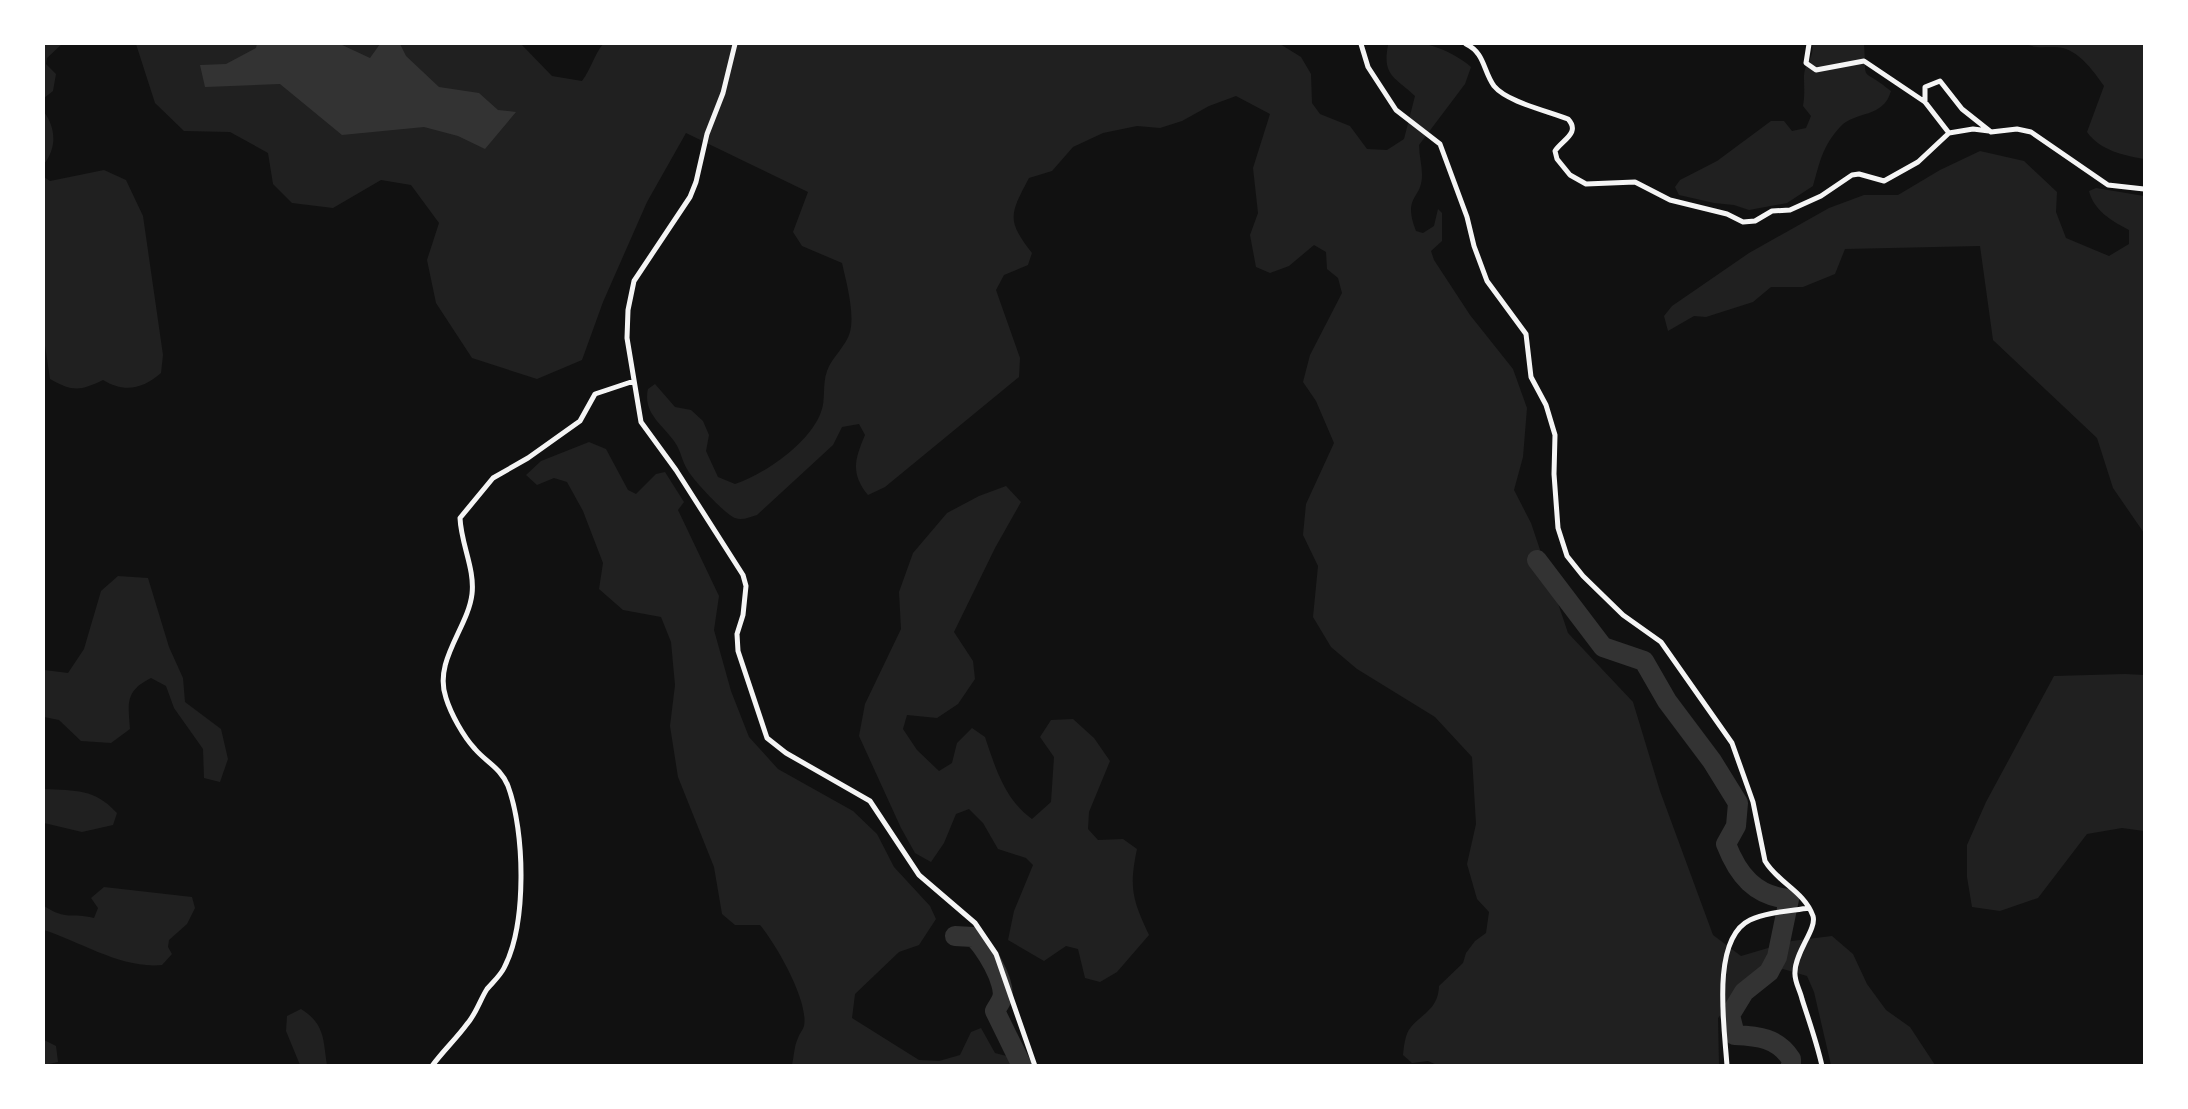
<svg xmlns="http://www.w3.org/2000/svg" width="2188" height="1109" viewBox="0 0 2188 1109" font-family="'Fira Sans Condensed',sans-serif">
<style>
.green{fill:#202020}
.water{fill:#333}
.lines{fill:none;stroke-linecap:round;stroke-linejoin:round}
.river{stroke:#333;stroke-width:20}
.minor{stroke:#f5f5f5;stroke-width:5}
</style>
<rect width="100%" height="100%" fill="#111"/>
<path class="green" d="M 44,44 L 62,44 L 47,58 L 46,64 L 56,74 L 53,91 L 44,98 Z
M 136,44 L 521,44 L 552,76 L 582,81 C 591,69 594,55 603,44 L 1280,44 L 1301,57 L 1311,74 L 1312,103 L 1320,114 L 1350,126 L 1367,149 L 1387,150 L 1404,139 L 1415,96 C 1395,77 1382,76 1388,45 C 1416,36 1450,49 1471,67 L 1465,84 L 1419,145 C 1419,155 1422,165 1422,175 C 1422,200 1402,195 1416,231 L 1423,233 L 1434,226 L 1438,209 L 1442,213 L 1442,241 L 1431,251 L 1434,260 L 1470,315 L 1513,369 L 1527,408 L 1523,457 L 1514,490 L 1531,523 L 1568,633 L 1633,702 L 1660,791 L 1713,935 L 1741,956 L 1792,941 L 1832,936 L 1853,954 L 1867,984 L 1886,1010 L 1910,1027 L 1935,1065 L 1831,1065 L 1814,992 L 1807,976 L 1783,969 L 1747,982 L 1718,1018 L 1719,1065 L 1439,1066 L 1428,1061 L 1412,1063 L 1403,1055 C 1404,1046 1405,1034 1411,1027 C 1424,1012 1438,1009 1439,986 L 1463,963 L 1466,953 L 1475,941 L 1486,933 L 1489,912 L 1477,899 L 1467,864 L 1476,824 L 1472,757 L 1435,717 L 1357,669 L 1331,647 L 1313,617 L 1318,566 L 1303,535 L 1306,504 L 1334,443 L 1316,401 L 1303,382 L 1310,355 L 1342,293 L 1338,278 L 1327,269 L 1326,252 L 1314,245 L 1289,266 L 1270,273 L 1256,267 L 1250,235 L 1258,213 L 1253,168 L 1270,114 L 1236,96 L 1209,106 L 1182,121 L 1160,128 L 1137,126 L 1103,133 L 1073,147 L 1052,171 L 1029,178 C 1010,214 1006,220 1032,253 L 1028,265 L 1004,275 L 996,290 L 1020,358 L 1019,377 L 885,487 L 868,495 C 850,473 855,459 865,435 L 859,424 L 842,427 L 833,445 L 757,515 C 750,517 742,521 735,518 C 726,515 692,479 687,469 C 682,461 681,452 676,444 C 665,426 642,414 648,389 L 655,384 L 675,407 L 691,410 L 703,421 L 709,435 L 706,451 L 718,477 L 735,484 C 765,474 810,443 821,412 C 826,400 822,385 827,371 C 832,357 847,345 850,332 C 855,313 846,281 842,263 L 802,246 L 793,232 L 808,192 L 686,133 L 647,202 L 603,302 L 582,360 L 537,379 L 472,358 L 436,303 L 427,260 L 439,223 L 411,185 L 381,180 L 333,208 L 292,203 L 273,184 L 268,153 L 230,132 L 184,131 L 155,103 Z
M 1812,44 L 1864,44 C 1867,86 1859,65 1891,91 C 1883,119 1856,110 1840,127 C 1822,147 1820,162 1813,186 L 1787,203 L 1749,210 L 1734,205 L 1714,203 L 1679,195 L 1675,187 L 1680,180 L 1717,161 L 1771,121 L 1784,121 L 1792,131 L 1806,128 L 1811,116 L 1803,106 C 1805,95 1804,87 1804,76 C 1804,64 1815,58 1812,44 Z
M 2026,44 L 2144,44 L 2144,159 C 2123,155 2101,151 2087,132 L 2104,86 C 2094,72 2081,53 2063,48 C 2050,45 2038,50 2026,44 Z
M 44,112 C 56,128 57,148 44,164 Z
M 1980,151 L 2024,161 L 2057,192 L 2056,212 L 2066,238 L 2109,256 L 2129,244 L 2129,230 C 2112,221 2094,211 2089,191 L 2096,188 L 2144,196 L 2144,533 L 2113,488 L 2097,438 L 1993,340 L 1980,246 L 1845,249 L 1835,274 L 1803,287 L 1771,287 L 1753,302 L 1706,317 L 1694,316 L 1668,331 L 1664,316 L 1672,306 L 1749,253 L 1829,208 L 1864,195 L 1898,195 L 1940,170 Z
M 104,170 L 126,180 L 143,216 L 163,355 L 161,373 C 143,389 124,393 103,380 C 80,391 73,392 50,379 L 44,339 L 44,177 L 50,181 Z
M 589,442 L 606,449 L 628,490 L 636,494 L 656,474 L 665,472 L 684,502 L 678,510 L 719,596 L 714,630 L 731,691 L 749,737 L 778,769 L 853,811 L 877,834 L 894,867 L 930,906 L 936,919 L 919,945 L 899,952 L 855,994 L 852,1018 L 919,1060 L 939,1061 L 960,1055 L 971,1032 L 981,1028 L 995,1053 L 1014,1058 L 1016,1065 L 792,1065 C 794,1057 794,1046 798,1038 C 799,1034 803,1030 804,1026 C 809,1001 776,944 760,925 L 735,925 L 722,914 L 714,867 L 678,777 L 670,726 L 675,685 L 671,642 L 661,617 L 623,610 L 599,589 L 603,563 L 583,511 L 567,482 L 554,478 L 537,485 L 526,475 L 541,461 Z
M 1006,486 L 1021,502 L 995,548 L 954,632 L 973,661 L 975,679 L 958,704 L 937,718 L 907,715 L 903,729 L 917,750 L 939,771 L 952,763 L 957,743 L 972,728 L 985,737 C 995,767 1005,800 1032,819 L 1051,802 L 1054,757 L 1040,737 L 1051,720 L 1073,719 L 1094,738 L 1110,761 L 1089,812 L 1088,829 L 1098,840 L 1123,839 L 1137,849 C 1129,887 1132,899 1149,935 L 1117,972 L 1100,982 L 1085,978 L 1078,949 L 1066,946 L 1044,961 L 1008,940 L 1014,911 L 1033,865 L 1026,858 L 998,849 L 983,823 L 969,809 L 956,814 L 944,843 L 931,862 L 915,853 L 901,828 L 859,736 L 865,704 L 901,629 L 899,592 L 913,553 L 947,513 L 979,496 Z
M 118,576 L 148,578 L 169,647 L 183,678 L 185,702 L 221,729 L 228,759 L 220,782 L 204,778 L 203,749 L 174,708 L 166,686 L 151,678 C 125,691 128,703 130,729 L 111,743 L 81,741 L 59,720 L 44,717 L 44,670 L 68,673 L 84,649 L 101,591 Z
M 2125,674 L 2144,675 L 2144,831 L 2122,828 L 2087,834 L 2038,898 L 2000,911 L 1972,907 L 1967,877 L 1967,845 L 1986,802 L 2054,676 Z
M 44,789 C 76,791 94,788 117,813 L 113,825 L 82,832 L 44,823 Z
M 104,887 L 192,897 L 195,908 L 187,924 L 169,940 L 168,947 L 172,954 L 162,965 C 122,969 81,942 44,930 L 44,906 C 67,921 71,912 94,918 L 98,908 L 91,898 Z
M 301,1009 C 325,1024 323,1039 327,1065 L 300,1065 L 286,1031 L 287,1016 Z
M 44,1040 L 56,1046 L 58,1062 L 44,1065 Z"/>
<path class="water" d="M 257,44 L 340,44 L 370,58 L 380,44 L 400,44 L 406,56 L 439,87 L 479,93 L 498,110 L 516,112 L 485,149 L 458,136 L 424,127 L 342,135 L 280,84 L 205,87 L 200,65 L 226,64 L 256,48 Z"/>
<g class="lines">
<path class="river" d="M 1537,560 L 1603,647 L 1644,661 L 1667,701 L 1712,761 L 1738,803 L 1736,826 L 1726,844 C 1738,875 1755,896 1789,899 L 1777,957 L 1769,972 L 1744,992 L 1730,1015 L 1735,1035 C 1758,1036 1778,1038 1791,1059 L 1791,1066
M 955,936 L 973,937 C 984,945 1007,984 1002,998 C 1001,1002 997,1007 995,1011 L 1022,1066"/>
<path class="minor" d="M 735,44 L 723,93 L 707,134 L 696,182 L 690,197 L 634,281 L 628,310 L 627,338 L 641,422 L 676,470 L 743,575 L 746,586 L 743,615 L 737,634 L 738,651 L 767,738 L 786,753 L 870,801 L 919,875 L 975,923 L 996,954 L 1035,1066
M 1361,44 L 1368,67 L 1396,110 L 1440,144 L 1467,217 L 1474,246 L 1487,281 L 1526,334 L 1531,377 L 1546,405 L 1555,435 L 1554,474 L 1558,528 L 1567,556 L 1583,576 L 1623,615 L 1661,642 L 1732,743 L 1753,802 L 1765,861 C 1778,883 1804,891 1813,916 C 1817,929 1795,952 1795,972 C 1794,981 1800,990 1802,999 C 1809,1021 1817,1043 1822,1066
M 1466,44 C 1485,53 1483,71 1494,86 C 1507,102 1548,111 1568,119 C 1581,133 1562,140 1555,151 L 1557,159 L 1570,175 L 1586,184 L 1635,182 L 1670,200 L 1727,214 L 1743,222 L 1755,221 L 1772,211 L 1790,210 L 1821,196 L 1852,175 L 1859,174 L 1884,181 L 1918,162 L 1949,133 L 1925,102 L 1864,61 L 1816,70 L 1806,63 L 1809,44
M 1925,102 L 1925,87 L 1940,81 L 1962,109 L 1991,132 L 2017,129 L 2031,132 L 2108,185 L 2144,189
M 1949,133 L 1973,129 L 1989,131
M 432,1066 C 443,1051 456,1039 467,1024 C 476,1014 480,1000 487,989 C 493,982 500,976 504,968 C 527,924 525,832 508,786 C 501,768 486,762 475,749 C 463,736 451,714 446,698 C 433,661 468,628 472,594 C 475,569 461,544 460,518 L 493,478 L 528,458 L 580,421 L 595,394 L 634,381
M 1727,1066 C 1725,1031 1710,939 1750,920 C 1767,912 1790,911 1809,908"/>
</g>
<rect width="2188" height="1109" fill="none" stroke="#ffffff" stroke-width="90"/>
</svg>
